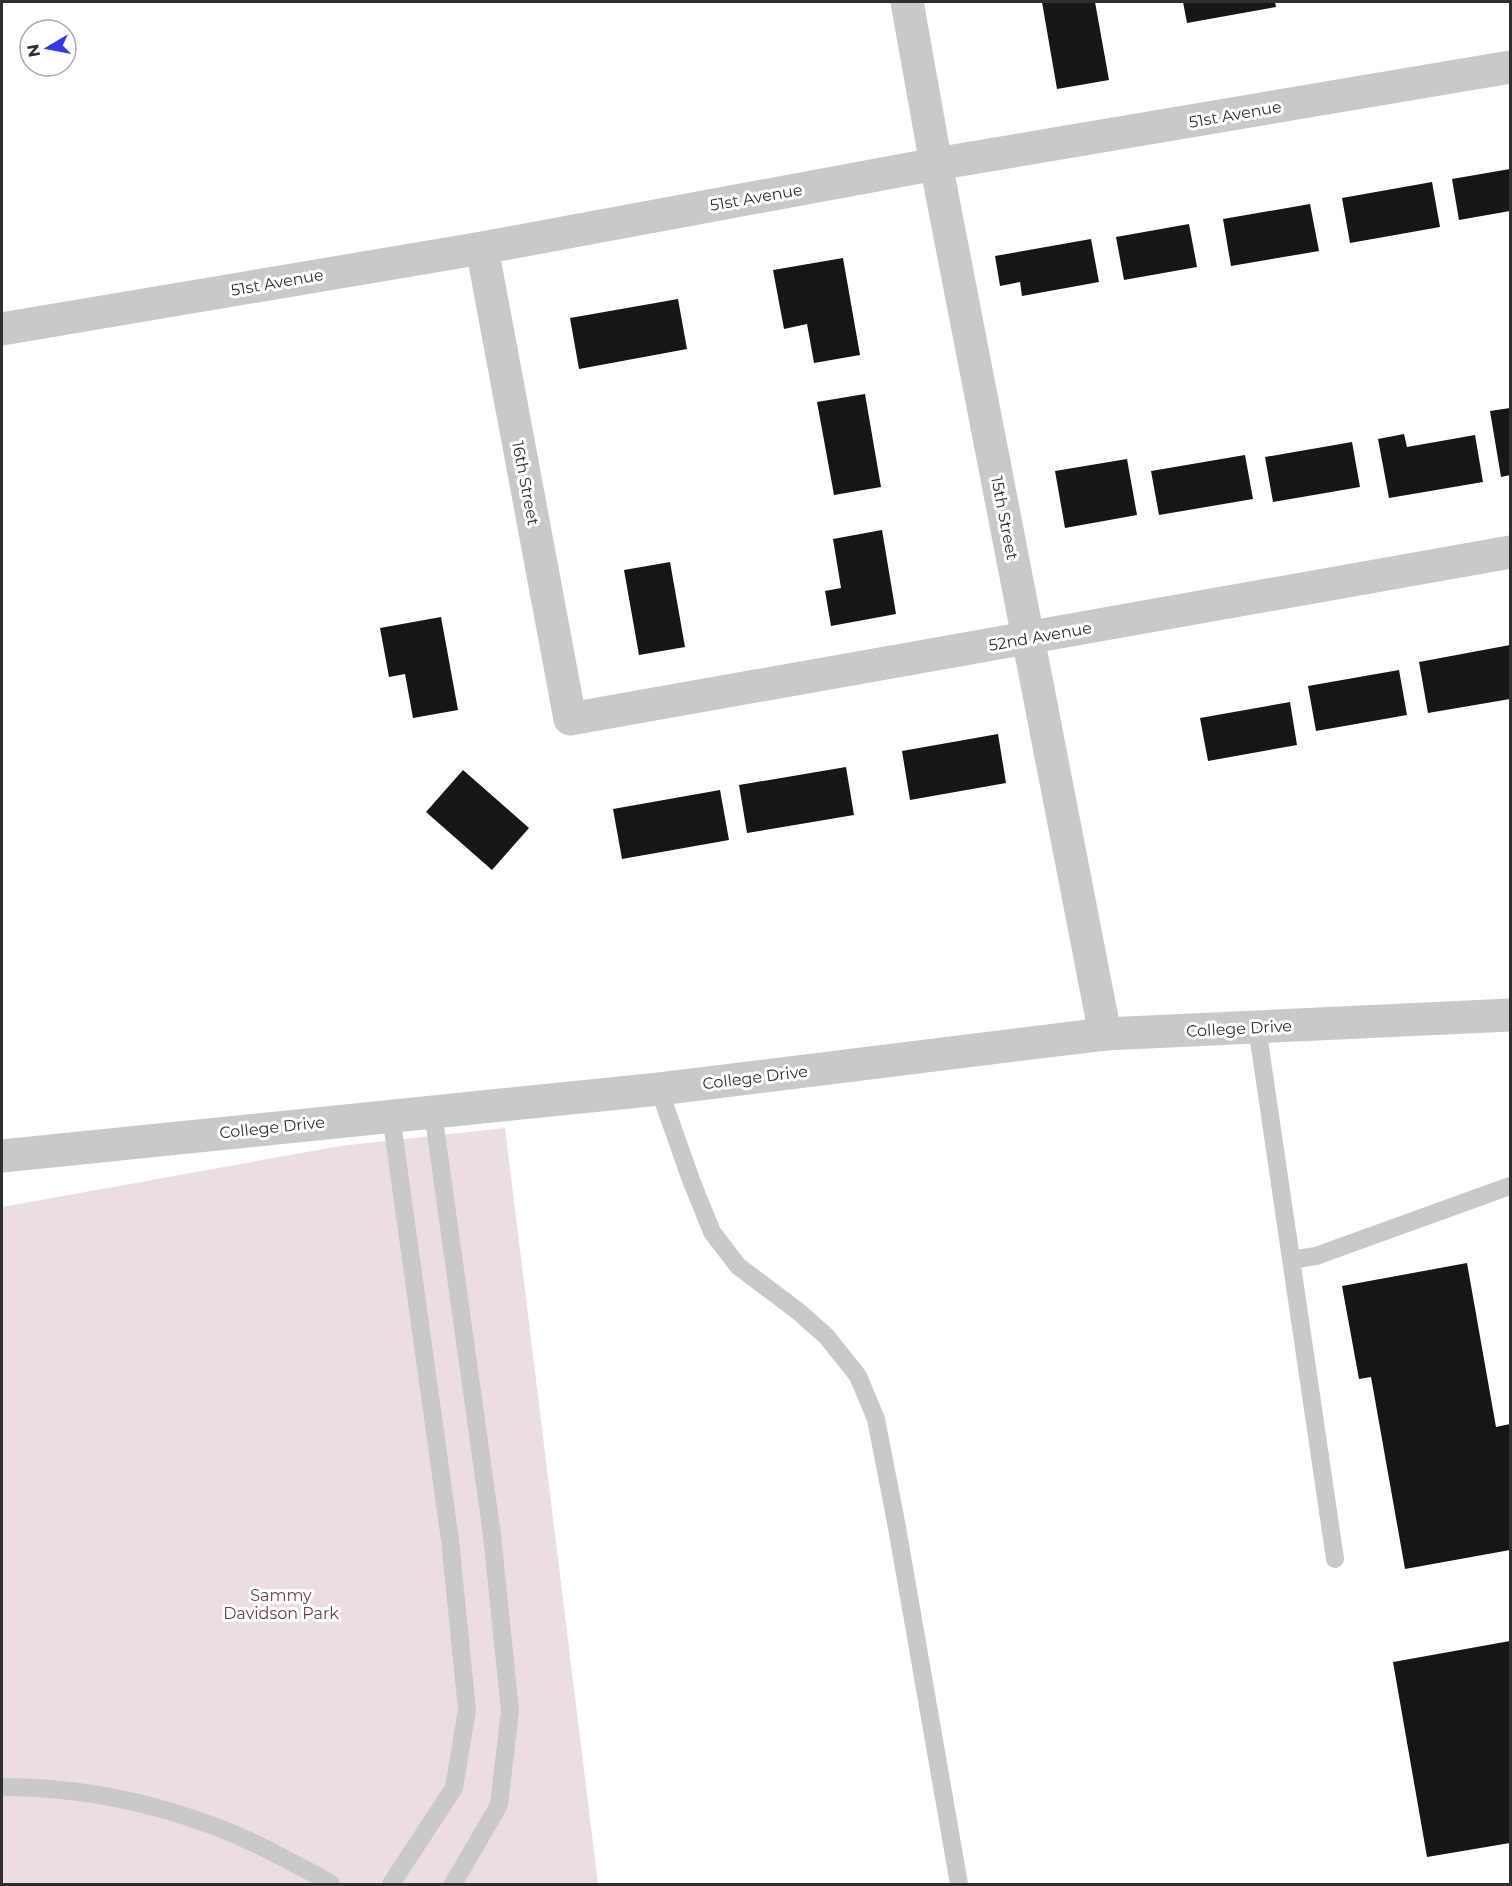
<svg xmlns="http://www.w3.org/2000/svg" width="1512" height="1886" viewBox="0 0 1512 1886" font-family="Montserrat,sans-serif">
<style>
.green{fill:#ecdde4}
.building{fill:#161616}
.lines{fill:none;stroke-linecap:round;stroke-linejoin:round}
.service{stroke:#c9c9c9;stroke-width:18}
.minor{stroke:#c9c9c9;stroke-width:33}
.tertiary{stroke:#c9c9c9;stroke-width:33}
.labels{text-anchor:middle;stroke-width:6;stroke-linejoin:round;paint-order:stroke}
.street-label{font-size:16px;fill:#2f2f2f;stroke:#fff}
.park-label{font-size:16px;fill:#6b3c50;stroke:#fff}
</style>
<rect width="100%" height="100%" fill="#fff"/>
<path class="green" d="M 505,1128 L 598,1884 L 2,1884 L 2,1207 L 340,1146 Z"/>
<path class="building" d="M 1042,2 L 1095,2 L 1109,80 L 1057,89 Z
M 1183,2 L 1275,2 L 1276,7 L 1187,23 Z
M 1510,169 L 1510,211 L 1459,220 L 1452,179 Z
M 1432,182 L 1440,227 L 1350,243 L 1342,198 Z
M 1310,204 L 1319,251 L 1231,266 L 1223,219 Z
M 1189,224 L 1197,267 L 1124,280 L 1116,237 Z
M 1091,239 L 1099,282 L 1022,296 L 1020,282 L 1000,286 L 995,256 Z
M 843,258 L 860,355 L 814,363 L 807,324 L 784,329 L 773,270 Z
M 678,299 L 687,349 L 579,369 L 570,318 Z
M 865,394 L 881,487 L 834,495 L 817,402 Z
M 1510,408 L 1510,475 L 1501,477 L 1490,411 Z
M 1404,434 L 1407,447 L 1475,435 L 1483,482 L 1389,498 L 1378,439 Z
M 1352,442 L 1360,487 L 1273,502 L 1265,457 Z
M 1245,455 L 1253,499 L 1159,515 L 1151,471 Z
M 1127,459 L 1137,515 L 1065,528 L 1055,471 Z
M 882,530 L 896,614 L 831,626 L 825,591 L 841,588 L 833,539 Z
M 670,562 L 685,647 L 639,655 L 624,570 Z
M 441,617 L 458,710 L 413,718 L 405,674 L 389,677 L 380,628 Z
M 1510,645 L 1510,699 L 1428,713 L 1419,662 Z
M 1399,670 L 1407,715 L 1316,731 L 1308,686 Z
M 1290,702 L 1297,745 L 1208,761 L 1200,718 Z
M 998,734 L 1006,783 L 910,800 L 902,751 Z
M 846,767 L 854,815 L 747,833 L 739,785 Z
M 463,770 L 529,828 L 492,870 L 426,812 Z
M 720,790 L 729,840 L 622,859 L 613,809 Z
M 1467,1263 L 1496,1427 L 1510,1424 L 1510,1550 L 1405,1569 L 1371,1377 L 1359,1379 L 1342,1286 Z
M 1510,1641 L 1510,1843 L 1427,1857 L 1393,1662 Z"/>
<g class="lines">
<path class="service" d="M 1257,1027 L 1335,1559
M 659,1089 L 691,1180 L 712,1232 L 738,1266 L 799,1312 L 827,1337 L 858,1376 L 876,1419 L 896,1522 L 959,1884
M 433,1112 L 492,1535 L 510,1711 L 499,1805 L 453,1884
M 1291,1260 L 1316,1256 L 1510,1186
M 2,1787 C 102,1787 203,1813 291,1862 C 305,1869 319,1876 331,1884
M 391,1884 L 454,1788 L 467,1710 L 450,1540 L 391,1115"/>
<path class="minor" d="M 907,2 L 936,164 L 1105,1034
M 482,248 L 570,719 L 1510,552
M 2,329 L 482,248 L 936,164 L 1510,67"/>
<path class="tertiary" d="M 2,1156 L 659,1089 L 1105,1034 L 1510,1015"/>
</g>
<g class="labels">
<g class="street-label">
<text transform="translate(1235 114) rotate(-10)" y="6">51st Avenue</text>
<text transform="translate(756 197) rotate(-10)" y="6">51st Avenue</text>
<text transform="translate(277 282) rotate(-10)" y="6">51st Avenue</text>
<text transform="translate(526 483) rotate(79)" y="6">16th Street</text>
<text transform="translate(1005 518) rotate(79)" y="6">15th Street</text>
<text transform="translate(1040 636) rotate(-10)" y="6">52nd Avenue</text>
<text transform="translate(1239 1028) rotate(-3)" y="6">College Drive</text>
<text transform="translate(755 1077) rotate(-7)" y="6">College Drive</text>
<text transform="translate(272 1127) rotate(-6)" y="6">College Drive</text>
</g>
<g class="park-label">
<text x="281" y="1601">Sammy<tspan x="281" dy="18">Davidson Park</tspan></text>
</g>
</g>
<rect width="1512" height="1886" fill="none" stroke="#2f2f2f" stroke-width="6"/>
<g transform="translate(48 48) rotate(260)"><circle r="28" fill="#ffffff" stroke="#acacac" stroke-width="1.5"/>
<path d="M0-4.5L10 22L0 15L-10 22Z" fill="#3238e5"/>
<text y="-9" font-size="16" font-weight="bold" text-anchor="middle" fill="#2f2f2f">N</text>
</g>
</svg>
